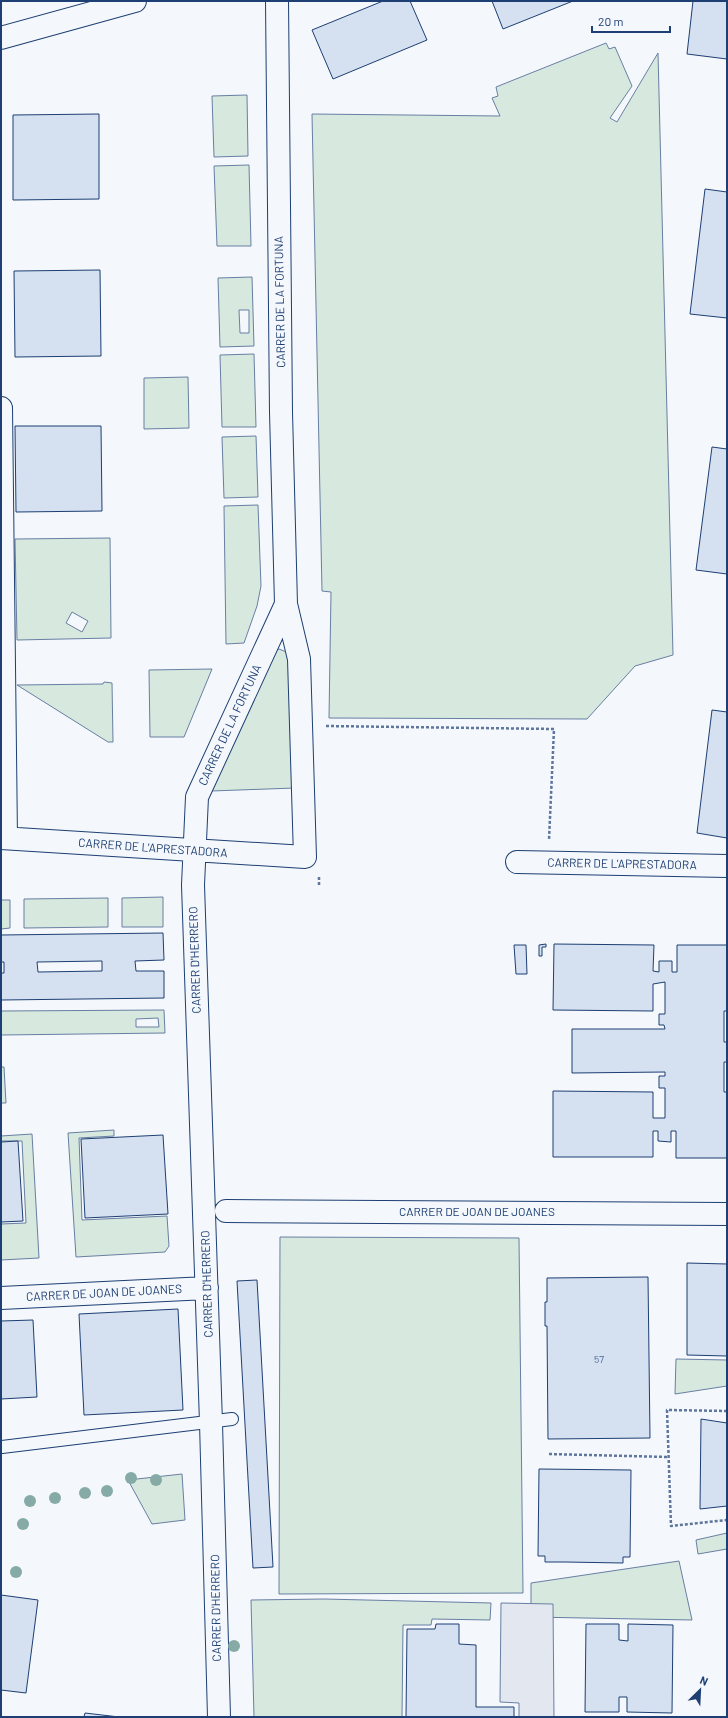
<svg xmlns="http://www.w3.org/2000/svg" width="728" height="1718" viewBox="0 0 728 1718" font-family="Barlow,sans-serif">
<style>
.green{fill:#d7e8df;stroke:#687fa3;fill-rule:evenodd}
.parking{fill:#e3e8f0;stroke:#687fa3}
.building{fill:#d5e0f0;stroke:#1d3f73;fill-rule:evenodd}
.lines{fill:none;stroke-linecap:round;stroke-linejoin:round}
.lane-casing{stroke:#1d3f73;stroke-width:14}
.street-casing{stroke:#1d3f73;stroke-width:24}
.path{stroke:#5e769c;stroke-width:2.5;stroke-dasharray:3 2;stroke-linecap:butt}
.lane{stroke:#f4f7fb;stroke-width:12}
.street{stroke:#f4f7fb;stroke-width:22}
.tree{fill:#86aba6}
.labels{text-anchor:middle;stroke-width:3;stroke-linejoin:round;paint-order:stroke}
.number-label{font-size:10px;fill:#4b6792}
.street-label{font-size:12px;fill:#1d3f73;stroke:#f4f7fb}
</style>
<rect width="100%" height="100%" fill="#f4f7fb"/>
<path class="green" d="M 606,43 L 609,49 L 615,47 L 632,86 L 610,118 L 617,122 L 658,53 L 673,655 L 635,666 L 587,719 L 329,718 L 331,592 L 322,591 L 312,114 L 500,116 L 492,98 L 498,96 L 496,87 Z
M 247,95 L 248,156 L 214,157 L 212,96 Z
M 249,165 L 251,246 L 217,246 L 214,166 Z
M 252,277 L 254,346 L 220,347 L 218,278 ZM 239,310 L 249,310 L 249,333 L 240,333 Z
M 254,354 L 256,427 L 222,427 L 220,355 Z
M 188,377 L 189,428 L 144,429 L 144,378 Z
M 256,436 L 258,497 L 224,498 L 222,437 Z
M 258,505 L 261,586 L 257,606 L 244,643 L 226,644 L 224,506 Z
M 110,538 L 111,638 L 17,640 L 15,539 ZM 72,612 L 88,621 L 82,632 L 66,623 Z
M 279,649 L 289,653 L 295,788 L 211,791 L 275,651 Z
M 212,669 L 184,737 L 150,737 L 149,670 Z
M 104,682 L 112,683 L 113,742 L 108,742 L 17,685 L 103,684 Z
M 163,897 L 163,927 L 122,927 L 122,898 Z
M 108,898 L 108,927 L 24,928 L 24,899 Z
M 1,900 L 10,900 L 10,928 L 1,929 Z
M 164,1010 L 165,1033 L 1,1035 L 1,1011 ZM 158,1018 L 159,1027 L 136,1027 L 136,1019 Z
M 1,1067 L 4,1067 L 6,1103 L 1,1103 Z
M 114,1130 L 114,1136 L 79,1138 L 82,1220 L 167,1216 L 169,1246 L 165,1252 L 76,1257 L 68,1133 Z
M 32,1134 L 39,1258 L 1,1260 L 1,1224 L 26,1223 L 22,1141 L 1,1141 L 1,1136 Z
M 280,1237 L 519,1238 L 523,1593 L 279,1594 Z
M 676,1359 L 727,1360 L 727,1386 L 675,1394 Z
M 182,1474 L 185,1520 L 152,1524 L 128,1480 Z
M 727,1533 L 727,1549 L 698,1554 L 696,1540 Z
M 679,1561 L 692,1620 L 531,1617 L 531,1583 Z
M 324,1599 L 491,1603 L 490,1620 L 432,1619 L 431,1625 L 403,1625 L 402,1717 L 254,1717 L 251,1600 Z"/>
<path class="parking" d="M 501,1603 L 553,1604 L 554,1717 L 519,1717 L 519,1703 L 500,1702 Z"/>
<path class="building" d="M 383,1 L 410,1 L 427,40 L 333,79 L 312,30 Z
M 492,1 L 573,1 L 503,29 Z
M 693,1 L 727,1 L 727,59 L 687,54 Z
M 99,114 L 99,199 L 13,200 L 13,115 Z
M 705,189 L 727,192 L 727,318 L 690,314 Z
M 100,270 L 101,356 L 15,357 L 14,271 Z
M 15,426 L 101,426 L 102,511 L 16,512 Z
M 712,447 L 727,449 L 727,574 L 696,570 Z
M 712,710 L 727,712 L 727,838 L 697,833 Z
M 163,933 L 164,960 L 135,961 L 136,971 L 164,971 L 164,998 L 1,1000 L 1,973 L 4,973 L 4,962 L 1,962 L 1,935 ZM 102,961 L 102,971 L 38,972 L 37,962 Z
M 546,944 L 546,947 L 542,947 L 542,956 L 539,956 L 539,945 Z
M 554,944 L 654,945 L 653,971 L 659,972 L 659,961 L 672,961 L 672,972 L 677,972 L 677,945 L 727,945 L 727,1011 L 724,1011 L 724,1042 L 727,1042 L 727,1062 L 724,1062 L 724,1092 L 727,1092 L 727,1158 L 676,1158 L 676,1131 L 671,1131 L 671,1142 L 658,1141 L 658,1131 L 653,1131 L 653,1157 L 553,1157 L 553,1091 L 653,1092 L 653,1118 L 665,1118 L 665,1088 L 659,1088 L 659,1076 L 665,1076 L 665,1072 L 572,1073 L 572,1029 L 665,1029 L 664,1025 L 659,1025 L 659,1014 L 665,1014 L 665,982 L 653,984 L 653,1011 L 553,1010 Z
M 514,945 L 526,945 L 527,974 L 516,974 Z
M 163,1135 L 168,1214 L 85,1218 L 81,1139 Z
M 18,1141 L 23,1221 L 1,1222 L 1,1142 Z
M 687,1263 L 727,1264 L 727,1356 L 687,1355 Z
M 648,1277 L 650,1438 L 548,1439 L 547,1326 L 545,1326 L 545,1302 L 547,1302 L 547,1278 Z
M 257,1280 L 273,1567 L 253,1568 L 237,1281 Z
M 178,1309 L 183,1410 L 84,1415 L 79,1314 Z
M 33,1320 L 37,1397 L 1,1399 L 1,1321 Z
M 701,1419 L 727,1423 L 727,1506 L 700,1509 Z
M 539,1469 L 631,1470 L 630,1557 L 623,1557 L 623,1563 L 565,1562 L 545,1562 L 545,1556 L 538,1556 Z
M 1,1595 L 38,1600 L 26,1693 L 1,1690 Z
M 436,1624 L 459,1624 L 459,1644 L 476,1645 L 476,1707 L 514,1707 L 514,1717 L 406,1717 L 407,1629 L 435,1629 Z
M 586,1624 L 619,1624 L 619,1640 L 628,1641 L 628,1624 L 673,1625 L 672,1713 L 627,1712 L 627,1697 L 619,1697 L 619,1712 L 585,1712 Z
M 85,1713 L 119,1717 L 84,1717 Z"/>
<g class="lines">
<g class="lane-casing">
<path id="lane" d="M 2,1447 L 232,1419"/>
</g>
<g class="street-casing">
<path id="street" d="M 1,38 L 135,1
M 1,408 L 6,838
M 1,838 L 305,857 L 299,659 L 286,604 L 281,412 L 277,1
M 517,862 L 727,866
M 226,1211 L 727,1214
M 1,1298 L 207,1288
M 219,1717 L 211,1423 L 193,885 L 197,797 L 286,604"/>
</g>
<path class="path" d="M 326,726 L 554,729 L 549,840
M 319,877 L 319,886
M 727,1411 L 667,1410 L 671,1526 L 727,1520
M 549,1454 L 668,1457"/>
<use href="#lane" class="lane"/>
<use href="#street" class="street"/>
</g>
<g class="tree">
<circle cx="131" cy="1478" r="6"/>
<circle cx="156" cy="1480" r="6"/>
<circle cx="107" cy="1491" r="6"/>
<circle cx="85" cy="1493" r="6"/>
<circle cx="55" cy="1498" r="6"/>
<circle cx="30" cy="1501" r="6"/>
<circle cx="23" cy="1524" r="6"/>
<circle cx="16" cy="1572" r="6"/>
<circle cx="234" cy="1646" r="6"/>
</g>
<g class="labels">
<g class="number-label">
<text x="599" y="1363">57</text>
</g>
<g class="street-label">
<text transform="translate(280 302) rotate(-91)" y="4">CARRER DE LA FORTUNA</text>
<text transform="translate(230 725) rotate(-65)" y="4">CARRER DE LA FORTUNA</text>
<text transform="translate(153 848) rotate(4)" y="4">CARRER DE L'APRESTADORA</text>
<text transform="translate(622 864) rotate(1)" y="4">CARRER DE L'APRESTADORA</text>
<text transform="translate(195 960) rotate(-92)" y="4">CARRER D'HERRERO</text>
<text x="477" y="1216">CARRER DE JOAN DE JOANES</text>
<text transform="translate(207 1284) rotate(-92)" y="4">CARRER D'HERRERO</text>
<text transform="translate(104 1293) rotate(-3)" y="4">CARRER DE JOAN DE JOANES</text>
<text transform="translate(216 1608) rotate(-91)" y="4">CARRER D'HERRERO</text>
</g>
</g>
<rect width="728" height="1718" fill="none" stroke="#1d3f73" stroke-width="4"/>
<g transform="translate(700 1690) rotate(24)" stroke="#f4f7fb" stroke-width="3" paint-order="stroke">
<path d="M0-3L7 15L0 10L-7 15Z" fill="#1d3f73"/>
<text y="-6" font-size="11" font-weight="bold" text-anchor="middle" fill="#1d3f73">N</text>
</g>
<path d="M592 26v6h78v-6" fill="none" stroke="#1d3f73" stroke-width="2"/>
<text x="598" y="26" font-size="12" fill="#1d3f73" stroke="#f4f7fb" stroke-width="3" paint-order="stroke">20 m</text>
</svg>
